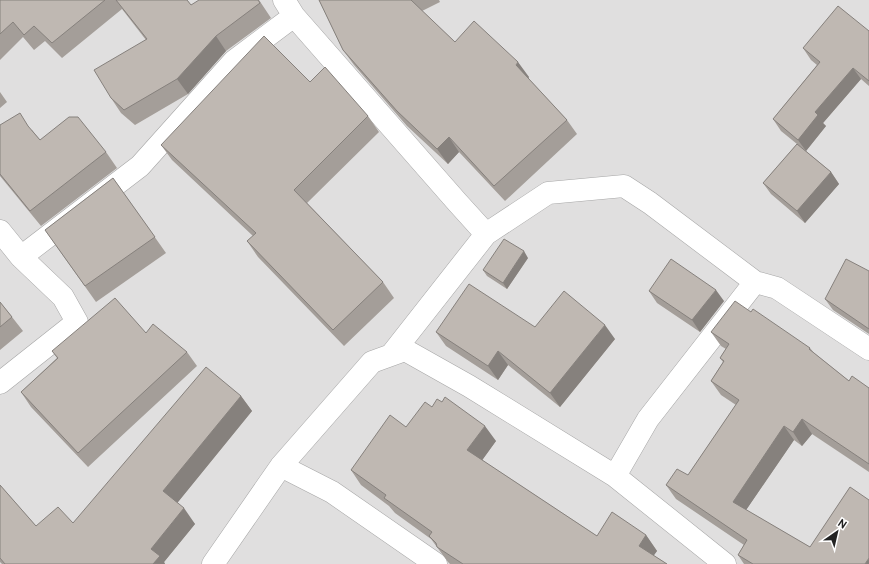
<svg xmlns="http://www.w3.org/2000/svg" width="869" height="564" viewBox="0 0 869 564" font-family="Overpass,sans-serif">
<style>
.residential{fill:#e0dfdf}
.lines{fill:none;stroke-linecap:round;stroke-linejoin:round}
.street-casing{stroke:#a6a6a6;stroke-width:23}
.street{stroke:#fff;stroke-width:22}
.wall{fill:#a49e99}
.shaded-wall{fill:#86817d}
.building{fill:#bfb8b2;stroke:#86817d}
</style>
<rect width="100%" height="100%" fill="#f1efe9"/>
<path class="residential" d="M 0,0 L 869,0 L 869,564 L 0,564 Z"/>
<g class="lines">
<g class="street-casing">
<path id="street" d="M 284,0 L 294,16 L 457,202 L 486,234
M 0,231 L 21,257 L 63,297 L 77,322 L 0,383
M 21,257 L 140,166 L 234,61 L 294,16
M 391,355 L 486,234 L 548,193 L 624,186 L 650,203 L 755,282 L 777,288 L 869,349
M 281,466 L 332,492 L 436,564
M 615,476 L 648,419 L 755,282
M 213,564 L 281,466 L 372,362 L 405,350 L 469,386 L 615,476 L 725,564"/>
</g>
<use href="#street" class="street"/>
</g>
<path class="wall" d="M 0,0 L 187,0 L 191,5 L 259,0 L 271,18 L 226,51 L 188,94 L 135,125 L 121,113 L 111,98 L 146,40 L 122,9 L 62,58 L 45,41 L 34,50 L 23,37 L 0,60 Z
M 319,0 L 439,0 L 440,2 L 422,11 L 455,42 L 529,77 L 528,78 L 567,120 L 577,134 L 505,201 L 459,152 L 448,164 L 407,126 L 354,65 L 343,50 Z
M 869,31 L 869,86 L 861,79 L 823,123 L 826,126 L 806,151 L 831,172 L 839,184 L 805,223 L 771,194 L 763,183 L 797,144 L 781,131 L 773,119 L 817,65 L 811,60 L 803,48 Z
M 310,82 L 368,116 L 379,132 L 307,203 L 383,282 L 394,298 L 344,346 L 258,257 L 247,241 L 253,236 L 172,160 L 161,145 Z
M 0,92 L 7,102 L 0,108 Z
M 0,125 L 32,130 L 40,140 L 106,152 L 117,168 L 41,226 L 0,176 Z
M 113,178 L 166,253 L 96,302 L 45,230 Z
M 528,258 L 507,289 L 487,276 L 483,270 Z
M 869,271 L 869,334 L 833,310 L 825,299 Z
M 649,291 L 724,301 L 700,332 L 657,303 Z
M 0,302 L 12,317 L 23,331 L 0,350 Z
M 751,312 L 810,348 L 814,353 L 849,381 L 869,388 L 869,472 L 812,434 L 802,446 L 794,440 L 746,510 L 810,547 L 869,564 L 744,564 L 738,555 L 744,545 L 676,499 L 666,485 L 688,475 L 736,405 L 721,395 L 711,381 L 723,362 L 720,358 L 726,349 L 721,346 L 711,332 Z
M 535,327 L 615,339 L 560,407 L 508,365 L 498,380 L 446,346 L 436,332 Z
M 146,333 L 187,352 L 197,366 L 88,467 L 31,407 L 21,392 L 57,358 L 52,351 Z
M 241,396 L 252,411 L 177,503 L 195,524 L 164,562 L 165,564 L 2,564 L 0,562 L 0,485 L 36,526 L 73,523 Z
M 432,407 L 496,441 L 482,460 L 597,536 L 646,535 L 657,551 L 653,555 L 667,564 L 450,564 L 448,562 L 431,539 L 395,513 L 389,506 L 361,485 L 351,470 Z"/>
<path class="shaded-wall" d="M 216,36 L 226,51 L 188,94 L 177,79 Z
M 518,62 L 529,77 L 527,80 L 516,65 Z
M 853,68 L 861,79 L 823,123 L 826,126 L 806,151 L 798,140 L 815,112 Z
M 449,137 L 459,152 L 448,164 L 437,149 Z
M 831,172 L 839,184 L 805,223 L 797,211 Z
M 524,251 L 528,258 L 507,289 L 503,283 Z
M 716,290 L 724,301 L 700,332 L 692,320 Z
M 605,325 L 615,339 L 560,407 L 550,393 Z
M 498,351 L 508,365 L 498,380 L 488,366 Z
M 241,396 L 252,411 L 174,507 L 163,491 Z
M 802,419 L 812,434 L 802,446 L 793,432 Z
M 485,426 L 496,441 L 478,466 L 467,450 Z
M 784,426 L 794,440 L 742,516 L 733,502 Z
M 184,508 L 195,524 L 164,562 L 165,564 L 153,564 L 151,549 Z
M 646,535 L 657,551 L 650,561 L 639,546 Z
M 869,558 L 869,564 L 865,564 Z"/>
<path class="building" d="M 0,0 L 105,0 L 52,43 L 34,26 L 24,35 L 13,22 L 0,34 Z
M 116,0 L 187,0 L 191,5 L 199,0 L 258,0 L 260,3 L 216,36 L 177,79 L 124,110 L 111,98 L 94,70 L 147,39 Z
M 319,0 L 411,0 L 455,42 L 474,21 L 518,62 L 516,65 L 567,120 L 494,186 L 449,137 L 437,149 L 397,111 L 343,50 Z
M 838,6 L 869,31 L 869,81 L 853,68 L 815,112 L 818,115 L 798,140 L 773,119 L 820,62 L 803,48 Z
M 264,36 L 310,82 L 325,67 L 368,116 L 294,190 L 383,282 L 333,330 L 247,241 L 256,233 L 161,145 Z
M 20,113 L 28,126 L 40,140 L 69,117 L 78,117 L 106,152 L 30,211 L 0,174 L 0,125 Z
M 797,144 L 831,172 L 797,211 L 763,183 Z
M 113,178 L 155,237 L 85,286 L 45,230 Z
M 504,239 L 524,251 L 503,283 L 483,270 Z
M 671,259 L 716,290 L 692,320 L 649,291 Z
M 846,259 L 869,271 L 869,329 L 825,299 Z
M 469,284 L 535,327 L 564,291 L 605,325 L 550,393 L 498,351 L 488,366 L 436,332 Z
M 115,298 L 146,333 L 153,324 L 187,352 L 78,453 L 21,392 L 58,358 L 52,351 Z
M 735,301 L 751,312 L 753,309 L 810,348 L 809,349 L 849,381 L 852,376 L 869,388 L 869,464 L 802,419 L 793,432 L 784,426 L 733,502 L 810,547 L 850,487 L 869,500 L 869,558 L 865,564 L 753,564 L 738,555 L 747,540 L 666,485 L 677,469 L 688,475 L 739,400 L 711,381 L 724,361 L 720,358 L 729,344 L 711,332 Z
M 0,302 L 12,317 L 0,327 Z
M 206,367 L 241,396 L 163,491 L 184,508 L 151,549 L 160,556 L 153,564 L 5,564 L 0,558 L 0,485 L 36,526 L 58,507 L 73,523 Z
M 445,397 L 485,426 L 467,450 L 597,536 L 612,512 L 646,535 L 639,546 L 667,564 L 463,564 L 437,547 L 436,543 L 429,536 L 432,532 L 384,498 L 386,495 L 351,470 L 390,415 L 406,427 L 425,402 L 432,407 L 437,399 L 442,402 Z"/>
<g transform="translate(837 532) rotate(34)" stroke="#ffffff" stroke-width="3" paint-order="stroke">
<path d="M0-3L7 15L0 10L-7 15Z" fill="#222222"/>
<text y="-6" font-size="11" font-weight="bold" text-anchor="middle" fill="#222222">N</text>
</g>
</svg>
